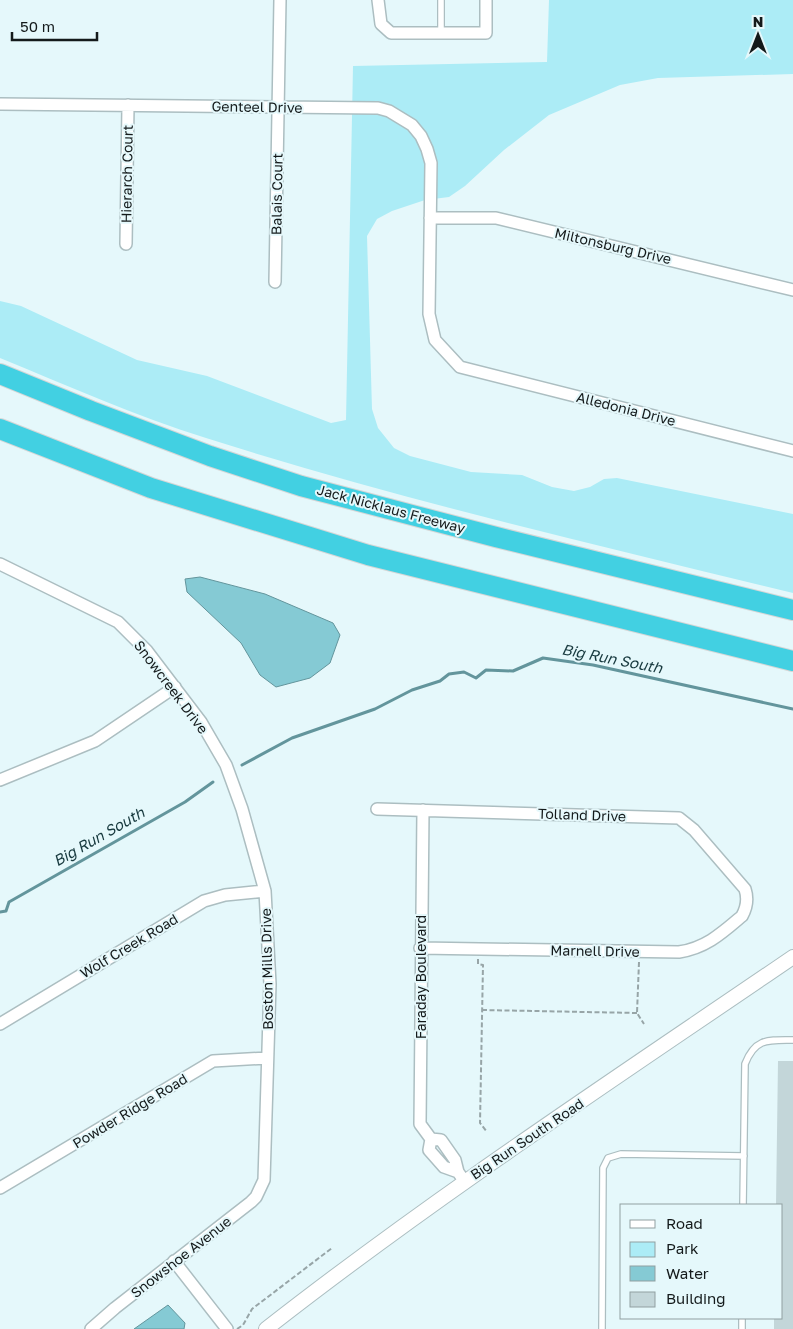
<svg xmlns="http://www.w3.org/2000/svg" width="793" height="1329" viewBox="0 0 793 1329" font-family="'Golos Text',sans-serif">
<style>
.green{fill:#acecf6}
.water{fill:#85cad4;stroke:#63959c}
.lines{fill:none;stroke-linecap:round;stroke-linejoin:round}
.stream{stroke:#63959c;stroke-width:3}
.building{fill:#c3d6d9}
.service-casing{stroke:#acbec1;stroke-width:8}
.minor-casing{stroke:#acbec1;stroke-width:14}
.tertiary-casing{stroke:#acbec1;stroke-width:16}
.motorway-casing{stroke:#d5d6d6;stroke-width:22}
.path{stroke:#97a5a7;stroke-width:2;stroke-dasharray:5 2.5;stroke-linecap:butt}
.service{stroke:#fff;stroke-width:5.5}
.minor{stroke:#fff;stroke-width:11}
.tertiary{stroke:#fff;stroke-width:14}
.motorway{stroke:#42d0e2;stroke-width:20}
.labels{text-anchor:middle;stroke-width:4;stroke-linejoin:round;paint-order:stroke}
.street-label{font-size:14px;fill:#141a1b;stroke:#e5f8fb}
.water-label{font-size:15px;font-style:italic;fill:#17393e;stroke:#e5f8fb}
</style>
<rect width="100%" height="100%" fill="#e5f8fb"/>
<path class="green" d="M 549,0 L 793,0 L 793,74 L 658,78 L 620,85 L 549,115 L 504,150 L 465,186 L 449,197 L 425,200 L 392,211 L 377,219 L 367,236 L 372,409 L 378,428 L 394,448 L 410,456 L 471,472 L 522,475 L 552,487 L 574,491 L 590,487 L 604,479 L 617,478 L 793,514 L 793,593 C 596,545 398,499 206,438 C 136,416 68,386 0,358 L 0,301 L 21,306 L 137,360 L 207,376 L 331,423 L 346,420 L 353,66 L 547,62 Z"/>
<path class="water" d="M 200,577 L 265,594 L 333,623 L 340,635 L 330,663 L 310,678 L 276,687 L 260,675 L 241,643 L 187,592 L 185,579 Z
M 168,1305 L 185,1323 L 184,1329 L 134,1329 Z"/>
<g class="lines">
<path class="stream" d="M 242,765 L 292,738 L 375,709 L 412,690 L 440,681 L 449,674 L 464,672 L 476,678 L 486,670 L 513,671 L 543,658 L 593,665 L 793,709
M 0,912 L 6,911 L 9,902 L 185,802 L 213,782"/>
</g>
<path class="building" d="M 778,1061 L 793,1061 L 793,1329 L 774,1329 L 774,1318 L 782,1318 L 782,1205 L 776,1205 Z"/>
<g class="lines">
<g class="service-casing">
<path id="service" d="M 441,0 L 441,33
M 743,1205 L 745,1064 C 755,1038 768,1040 793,1040
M 602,1329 L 603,1168 L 608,1158 L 621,1154 L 744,1156
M 742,1329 L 742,1318"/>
</g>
<g class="minor-casing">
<path id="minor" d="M 378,0 L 381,24 L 391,33 L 486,33 L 486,0
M 0,104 L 378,108 L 389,111 L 412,125 L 421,136 L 427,149 L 431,163 L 429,314 L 435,340 L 460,367 L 793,451
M 430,218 L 496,218 L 793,290
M 126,244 L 128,105
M 275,282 L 280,0
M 0,564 L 118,622 L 147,651 L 201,722 L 226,765 L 242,809 L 265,891 L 270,984 L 264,1180 L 256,1197 L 251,1202 L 115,1308 L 91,1329
M 0,780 L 95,741 L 175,687
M 377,809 L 679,818 L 694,830 L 745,889 C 748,898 747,907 742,916 C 722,933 706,948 679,952 L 420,948
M 423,810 L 420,1124 L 431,1139 L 441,1140 L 455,1160 L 458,1172 L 465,1182
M 0,1024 L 204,901 L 225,895 L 265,891
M 431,1139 L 429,1150 L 444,1167 L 458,1172
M 0,1188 L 213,1061 L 267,1058
M 174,1261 L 227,1329"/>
</g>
<g class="tertiary-casing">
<path id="tertiary" d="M 266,1329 C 436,1196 616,1078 793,957"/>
</g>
<g class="motorway-casing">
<path id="motorway" d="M 0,374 L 91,411 L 210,456 L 301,486 L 496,537 L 793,610
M 0,429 L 151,488 L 368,555 L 793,661"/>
</g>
<path class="path" d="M 478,959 L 478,964 L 483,965 L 480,1123 L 487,1132
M 639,962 L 637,1013 L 644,1024
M 482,1010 L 637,1013
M 237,1329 L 243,1325 L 252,1309 L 332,1248"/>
<use href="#service" class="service"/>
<use href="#minor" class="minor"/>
<use href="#tertiary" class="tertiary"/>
<use href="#motorway" class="motorway"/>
</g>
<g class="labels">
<g class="street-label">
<text transform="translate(257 107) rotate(1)" y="5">Genteel Drive</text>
<text transform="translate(127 174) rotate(-89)" y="5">Hierarch Court</text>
<text transform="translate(277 194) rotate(-89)" y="5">Balais Court</text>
<text transform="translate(613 246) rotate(13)" y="5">Miltonsburg Drive</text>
<text transform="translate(626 409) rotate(14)" y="5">Alledonia Drive</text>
<text transform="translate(391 509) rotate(15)" y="5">Jack Nicklaus Freeway</text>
<text transform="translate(171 687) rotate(53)" y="5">Snowcreek Drive</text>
<text transform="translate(582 815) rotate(2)" y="5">Tolland Drive</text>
<text transform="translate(129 946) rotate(-31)" y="5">Wolf Creek Road</text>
<text transform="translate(595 951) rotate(1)" y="5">Marnell Drive</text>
<text transform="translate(267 969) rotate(-91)" y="5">Boston Mills Drive</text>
<text transform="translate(421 977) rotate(-90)" y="5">Faraday Boulevard</text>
<text transform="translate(130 1111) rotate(-31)" y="5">Powder Ridge Road</text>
<text transform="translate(527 1139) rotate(-34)" y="5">Big Run South Road</text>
<text transform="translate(181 1257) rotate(-38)" y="5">Snowshoe Avenue</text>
</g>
<g class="water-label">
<text transform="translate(612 659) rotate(11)" y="5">Big Run South</text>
<text transform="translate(99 837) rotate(-30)" y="5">Big Run South</text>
</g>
</g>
<rect x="620" y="1204" width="162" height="115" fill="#e5f8fb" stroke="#919fa1"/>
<rect x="630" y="1220" width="25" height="8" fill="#ffffff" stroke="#919fa1"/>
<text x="666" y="1229" font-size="15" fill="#141a1b">Road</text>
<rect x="630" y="1242" width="25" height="15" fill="#acecf6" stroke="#919fa1"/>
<text x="666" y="1254" font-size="15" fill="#141a1b">Park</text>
<rect x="630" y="1266" width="25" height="15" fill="#85cad4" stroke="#919fa1"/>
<text x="666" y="1279" font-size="15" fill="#141a1b">Water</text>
<rect x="630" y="1292" width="25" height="15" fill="#c3d6d9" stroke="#919fa1"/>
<text x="666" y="1304" font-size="15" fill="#141a1b">Building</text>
<g transform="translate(758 35)" stroke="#e5f8fb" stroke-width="4" paint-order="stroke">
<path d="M0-4L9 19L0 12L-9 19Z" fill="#141a1b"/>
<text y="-8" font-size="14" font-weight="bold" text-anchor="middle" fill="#141a1b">N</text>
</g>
<path d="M12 32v8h85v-8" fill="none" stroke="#141a1b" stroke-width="2.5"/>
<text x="20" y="32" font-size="15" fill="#141a1b" stroke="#e5f8fb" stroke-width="4" paint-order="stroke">50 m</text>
</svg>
